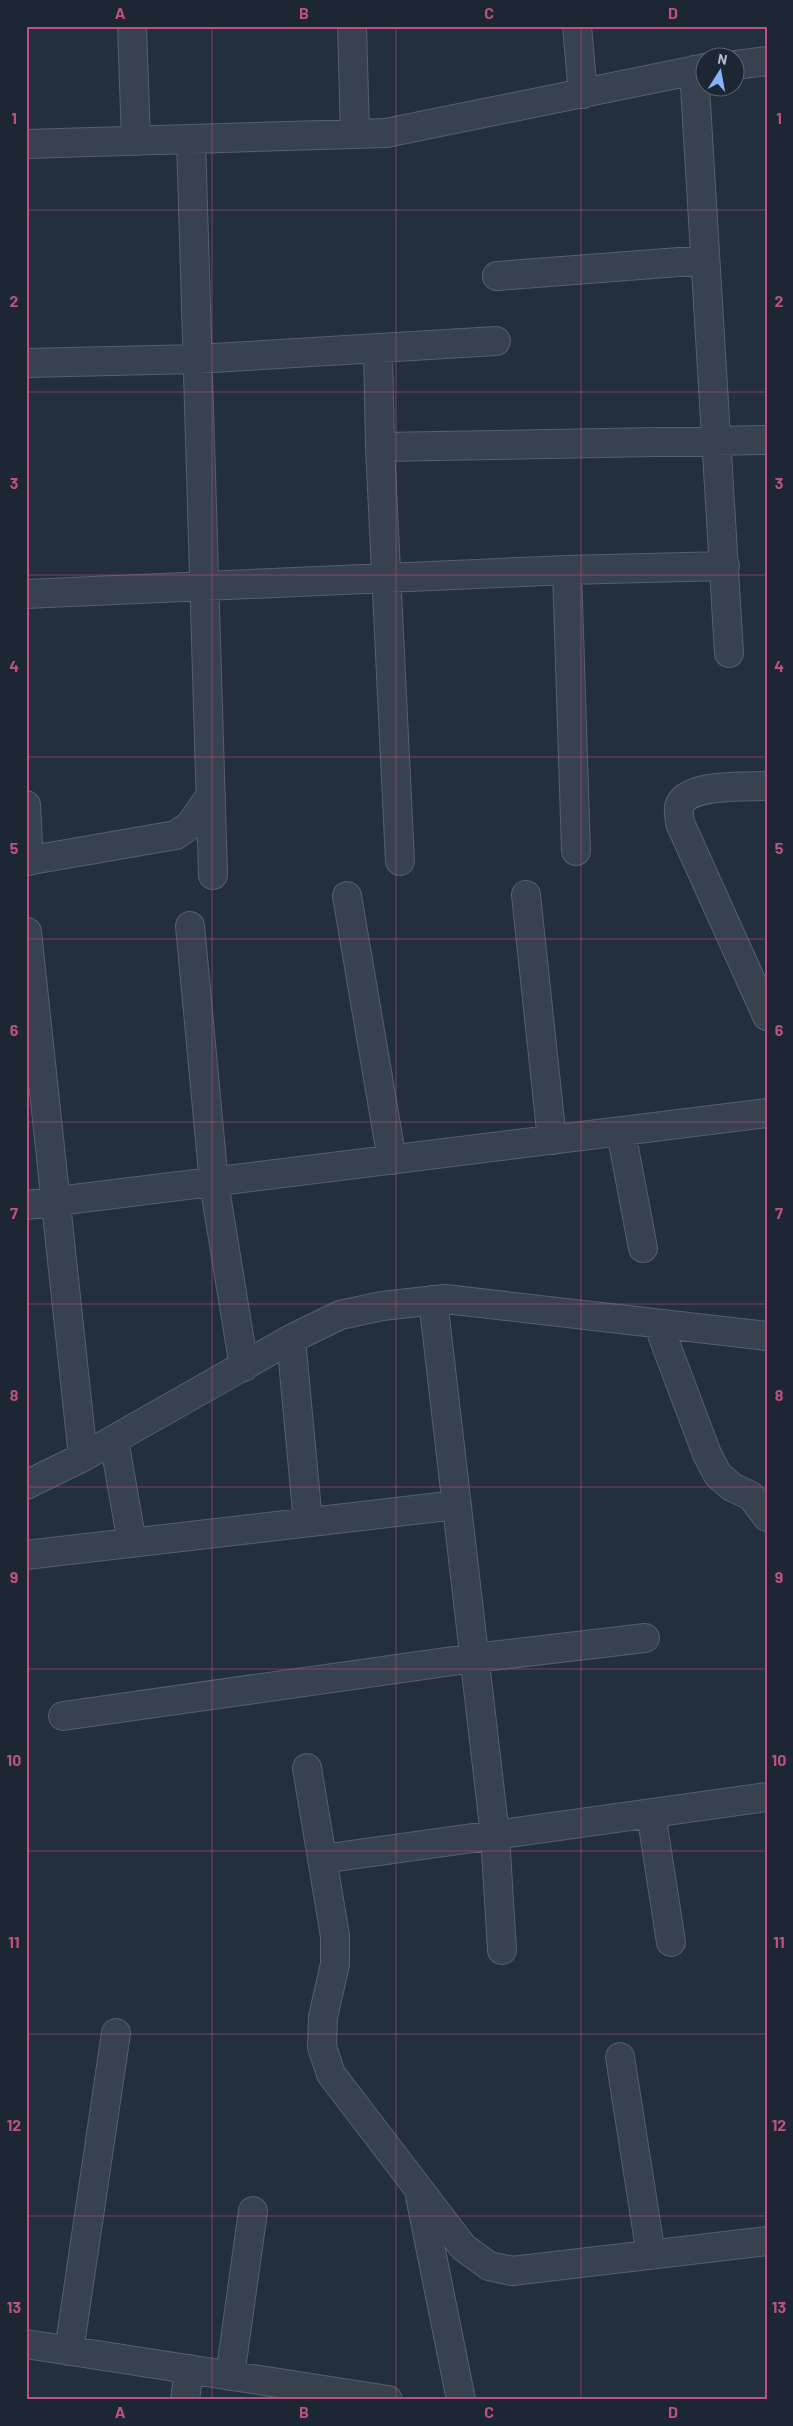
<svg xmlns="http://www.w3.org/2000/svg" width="793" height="2426" viewBox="0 0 793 2426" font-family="Barlow,sans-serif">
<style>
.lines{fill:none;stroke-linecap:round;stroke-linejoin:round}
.minor-casing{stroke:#565f6c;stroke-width:30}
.minor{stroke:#38414e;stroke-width:28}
.grid{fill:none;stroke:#bd5182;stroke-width:1;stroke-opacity:0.55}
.neatline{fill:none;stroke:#bd5182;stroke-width:2}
.grid-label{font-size:16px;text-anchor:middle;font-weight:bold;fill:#bd5182}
</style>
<rect width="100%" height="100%" fill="#242f3e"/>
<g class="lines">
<g class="minor-casing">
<path id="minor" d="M 132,26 L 136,141
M 352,26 L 355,134
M 577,26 L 583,94
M 736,65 L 767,61
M 694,70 L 729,653
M 191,139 L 213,875
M 26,144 L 386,133 L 706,68
M 497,276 L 705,260
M 378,348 L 380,447 L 400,861
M 26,363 L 197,359 L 496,341
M 380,447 L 767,440
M 567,570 L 576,851
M 26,594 L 567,570 L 725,566
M 767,786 C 746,787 685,783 679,807 C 678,812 680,819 680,823 L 767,1016
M 26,805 L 29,861
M 26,861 L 176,835 L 190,825 L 211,795
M 526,895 L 552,1140
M 347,896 L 392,1160
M 190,926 L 214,1183 L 244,1367
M 27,932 L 83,1457
M 621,1132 L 643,1248
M 26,1205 L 767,1113
M 433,1300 L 495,1835 L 502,1950
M 658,1324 L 707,1454 L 718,1475 L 732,1487 L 751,1496 L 767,1517
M 291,1339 L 308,1522
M 114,1440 L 132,1543
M 26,1485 L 83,1457 L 291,1339 L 340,1315 L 382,1306 L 445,1299 L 767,1336
M 26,1555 L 457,1505
M 63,1716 L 474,1658 L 645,1638
M 307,1768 L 335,1936 L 335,1964 L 323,2017 L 322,2047 L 331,2074 L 463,2247 L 489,2266 L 512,2271 L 767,2241
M 651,1813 L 671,1942
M 322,1859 L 767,1797
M 620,2057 L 651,2255
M 420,2196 L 461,2400
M 26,2344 L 388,2400
M 69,2351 L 116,2033
M 230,2376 L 253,2211
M 185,2400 L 189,2369"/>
</g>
<use href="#minor" class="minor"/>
</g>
<path class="grid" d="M 212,26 L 212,2400M 396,26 L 396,2400M 581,26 L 581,2400M 26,210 L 767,210M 26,392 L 767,392M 26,575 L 767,575M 26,757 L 767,757M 26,939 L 767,939M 26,1122 L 767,1122M 26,1304 L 767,1304M 26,1487 L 767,1487M 26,1669 L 767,1669M 26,1851 L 767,1851M 26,2034 L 767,2034M 26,2216 L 767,2216"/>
<rect width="793" height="2426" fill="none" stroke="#1d2633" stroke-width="55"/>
<g transform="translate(720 72) rotate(11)"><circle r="24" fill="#1d2633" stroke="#59626f"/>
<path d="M0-4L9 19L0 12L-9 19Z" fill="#8ab4f8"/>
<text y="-8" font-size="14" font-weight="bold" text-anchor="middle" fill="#b4bcc9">N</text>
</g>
<rect x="28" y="28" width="738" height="2370" class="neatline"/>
<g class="grid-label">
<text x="120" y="19">A</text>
<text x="304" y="19">B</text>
<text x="489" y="19">C</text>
<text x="673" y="19">D</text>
<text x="14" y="124">1</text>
<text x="779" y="124">1</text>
<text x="14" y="307">2</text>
<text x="779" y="307">2</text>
<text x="14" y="489">3</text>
<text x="779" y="489">3</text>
<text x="14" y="672">4</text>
<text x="779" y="672">4</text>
<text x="14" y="854">5</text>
<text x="779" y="854">5</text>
<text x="14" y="1036">6</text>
<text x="779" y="1036">6</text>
<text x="14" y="1219">7</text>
<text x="779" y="1219">7</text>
<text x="14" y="1401">8</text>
<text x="779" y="1401">8</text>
<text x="14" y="1583">9</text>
<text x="779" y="1583">9</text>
<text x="14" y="1766">10</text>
<text x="779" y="1766">10</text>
<text x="14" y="1948">11</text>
<text x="779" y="1948">11</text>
<text x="14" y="2131">12</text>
<text x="779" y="2131">12</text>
<text x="14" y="2313">13</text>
<text x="779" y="2313">13</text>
<text x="120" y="2418">A</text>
<text x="304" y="2418">B</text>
<text x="489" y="2418">C</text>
<text x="673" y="2418">D</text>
</g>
</svg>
